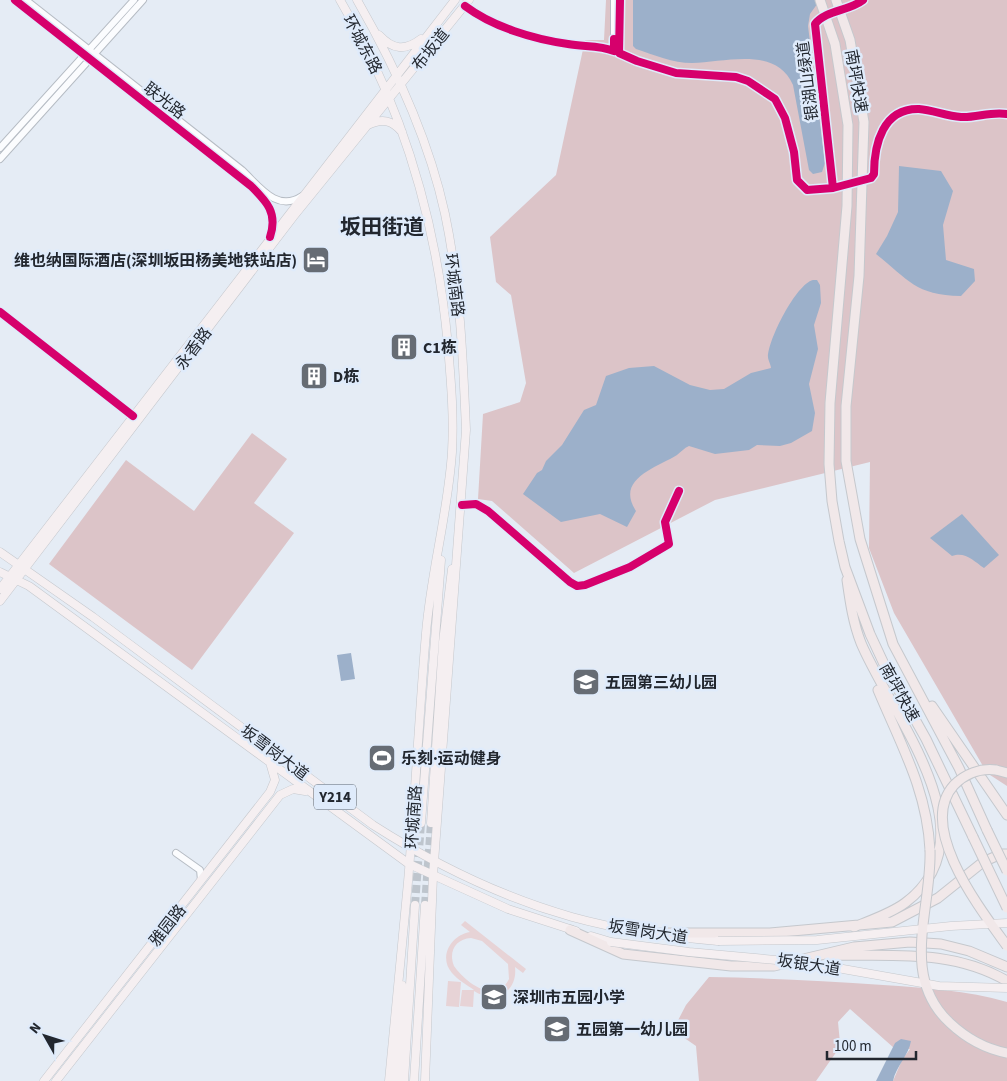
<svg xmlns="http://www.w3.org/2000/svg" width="1007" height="1081" viewBox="0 0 1007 1081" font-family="'Source Sans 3','Noto Sans SC',sans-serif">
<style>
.green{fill:#e7d3d6;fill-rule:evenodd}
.forest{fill:#dcc4c8}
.water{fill:#9cb0ca}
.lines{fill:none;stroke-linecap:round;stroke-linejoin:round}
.major-tunnel{stroke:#bec5cd;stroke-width:8;stroke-dasharray:8 4;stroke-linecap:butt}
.minor-casing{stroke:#b6bcc4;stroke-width:8}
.major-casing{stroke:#c5c8cd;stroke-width:9}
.highway-casing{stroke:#c5c8cd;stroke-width:11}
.minor{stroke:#fbfcfe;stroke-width:6}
.major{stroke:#f5eff1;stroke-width:8}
.highway{stroke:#f1e8e9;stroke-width:9}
.major-bridge-casing{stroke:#c5c8cd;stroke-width:9;stroke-linecap:butt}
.highway-bridge-casing{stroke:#c5c8cd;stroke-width:11;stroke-linecap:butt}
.major-bridge{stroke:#f5eff1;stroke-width:8}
.highway-bridge{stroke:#f1e8e9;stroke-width:9}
.cycleway-casing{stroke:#dfebfb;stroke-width:11}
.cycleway{stroke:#d6006c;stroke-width:8}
.labels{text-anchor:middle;stroke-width:5;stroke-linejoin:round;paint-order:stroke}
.shield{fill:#dfebfb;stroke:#5b626c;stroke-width:1}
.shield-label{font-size:15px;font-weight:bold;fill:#22272f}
.street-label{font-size:16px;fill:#22272f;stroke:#dfebfb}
.poi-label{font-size:16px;font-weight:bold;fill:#22272f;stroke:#dfebfb;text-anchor:start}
.district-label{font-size:21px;font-weight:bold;fill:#22272f;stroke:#dfebfb}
</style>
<rect width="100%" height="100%" fill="#e5ecf5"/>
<path class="green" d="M 465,921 L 526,969 L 523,973 L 515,967 C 518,993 494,1004 474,991 L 473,1007 L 460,1006 L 462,990 L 474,990 C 467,985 458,980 452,973 C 438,957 451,935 470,932 L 461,925 ZM 471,938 L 482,941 L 508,964 L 509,979 C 496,1006 465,982 454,966 C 448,951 456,939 471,938 Z
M 448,981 L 461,982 L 459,1007 L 446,1006 Z"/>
<path class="forest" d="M 606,0 L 1007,0 L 1007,786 L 987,773 L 894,613 L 869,548 L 870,462 L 715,500 L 574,573 L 492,501 L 478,499 L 483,414 L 520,402 L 526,383 L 511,295 L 496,282 L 490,237 L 556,175 L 585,40 L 604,40 Z
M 252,433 L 287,459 L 254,503 L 294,533 L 192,670 L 49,564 L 126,460 L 194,511 Z
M 709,977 C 767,978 825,981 883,985 C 925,988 967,990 1007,1002 L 1007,1081 L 893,1081 L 902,1060 L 910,1049 L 894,1048 L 850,1009 L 838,1022 L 840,1043 L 837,1051 L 816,1081 L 699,1081 L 696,1046 L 673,1030 L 686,1005 Z"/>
<path class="water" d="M 633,0 L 820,0 L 810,14 L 808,26 L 825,163 L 822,172 L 813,174 L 809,170 L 793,85 C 776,46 726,62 692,63 C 673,63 654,55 636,49 L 633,46 Z
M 899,166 L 941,171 L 953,191 L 943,225 L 946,260 L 974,269 L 975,281 L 961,296 C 915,295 909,280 876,254 L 887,236 L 898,212 Z
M 813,280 L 817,280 L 820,285 L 821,303 L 814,325 L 818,349 L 809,384 L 815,413 L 812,431 L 791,443 L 780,446 L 757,445 L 749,450 L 715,454 L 689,446 C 684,448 681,452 677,455 C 656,468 615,479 636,511 L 627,527 L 600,514 L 561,522 L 523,494 L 537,473 L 542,470 L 546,461 L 562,445 L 584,410 L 596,405 L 606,376 L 629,368 L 654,366 L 690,385 L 710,390 L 724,389 L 751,373 L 771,368 C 771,365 768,360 768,357 C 768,340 796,284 813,280 Z
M 962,514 L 999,555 L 984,568 C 974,561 965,551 952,556 L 930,538 Z
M 351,653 L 355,679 L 341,681 L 337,655 Z
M 901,1039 L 911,1041 C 909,1055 896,1066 893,1081 L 876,1081 L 895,1043 Z"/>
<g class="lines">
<path class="major-tunnel" d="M 415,905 L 421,823
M 425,905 L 431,823"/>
<g class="minor-casing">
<path id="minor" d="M 15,0 L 251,186 C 267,202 278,213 270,237
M 26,0 L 242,170 C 259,186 277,213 302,196
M 465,6 C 493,27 533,39 568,44 C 583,47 599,45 614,51 L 614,0
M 0,148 L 134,0
M 0,159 L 143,0
M 0,312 L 133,416
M 462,505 L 476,504 L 488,511 L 570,582 L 577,586 L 585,585 L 630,567 L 669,544 L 665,522 L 679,491
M 176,853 L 200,870 L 201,880"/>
</g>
<g class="major-casing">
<path id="major" d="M 340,0 C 403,106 437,224 448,346 C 451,382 454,416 452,452 C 448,513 431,572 426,633 C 419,716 415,799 408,882 C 402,948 395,1015 389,1081
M 357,0 C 395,66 429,140 445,214 C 460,285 463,358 466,430 L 433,876 L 425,1081
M 379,35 C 393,50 405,51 421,39
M 368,125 C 382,118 392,120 402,132
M 0,552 L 93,617 L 373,825 C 434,864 502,897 572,917 C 619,930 669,937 718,941
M 0,572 L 29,586 L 409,864 L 508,909 L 576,931
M 0,589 L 455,0
M 0,601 L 293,217 L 469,0
M 421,823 L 441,560
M 431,823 L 443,642 L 452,569
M 591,936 L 611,942
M 44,1081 L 270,792 L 275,780 L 271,766
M 56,1081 L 280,795 L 293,789 L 305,791
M 397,1081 L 402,985
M 404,1081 L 415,905
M 414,1081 L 425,905"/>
</g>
<g class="highway-casing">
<path id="highway" d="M 820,0 L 835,44 L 848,125 L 847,206 L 830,403 L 829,464 L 832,501 L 839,541 L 845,567 L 870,634 L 884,664 L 926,739 L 973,837
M 836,0 L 850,40 L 864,122 L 859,276 L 846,406 L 846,461 L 860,539 L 893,644 L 959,768 L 987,830
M 847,580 C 850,601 853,623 861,643 C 891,715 995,836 905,903 C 890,914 871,920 854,927
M 878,690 C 901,745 927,790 930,850
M 932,706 L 1007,815
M 996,770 L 1007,773
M 570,930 L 623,954 L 731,966 L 774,966 L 854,947 L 910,942 L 941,944 L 969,951 L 1007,967
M 656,933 L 770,933 L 892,922 L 938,898 L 983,862 L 1001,854 L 1007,854
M 828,955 C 890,957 950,948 1007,981"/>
</g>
<use href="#minor" class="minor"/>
<use href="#major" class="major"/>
<use href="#highway" class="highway"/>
<g class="major-bridge-casing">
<path id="major-bridge" d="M 718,941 L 817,940 L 951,926 L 1007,923
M 611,942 L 689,952 L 809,963 L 939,986 L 1007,988"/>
</g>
<g class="highway-bridge-casing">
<path id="highway-bridge" d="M 996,770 C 980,768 965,774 954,785 C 916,827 981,910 1007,946
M 987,830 L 1007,871
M 973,837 L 1007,908
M 930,850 C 932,909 899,976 950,1023 C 966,1038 986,1049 1007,1053"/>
</g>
<use href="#major-bridge" class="major-bridge"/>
<use href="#highway-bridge" class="highway-bridge"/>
<g class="cycleway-casing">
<path id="cycleway" d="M 15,0 L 251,186 C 267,202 278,213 270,237
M 620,0 L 619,53 L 637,61 L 676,73 L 736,77 L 748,81 L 775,99 L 785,118 L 794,152 L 797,180 L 807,190 L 833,188 L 871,178 L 874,174 C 874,144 883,108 919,109 C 933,110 946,116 961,117 C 976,118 991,111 1007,114
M 465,6 C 493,27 533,39 568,44 C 583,47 599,45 614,51 L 614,39
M 833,188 L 815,24 C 826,10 849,11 863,0
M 0,312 L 133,416
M 462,505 L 476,504 L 488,511 L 570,582 L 577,586 L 585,585 L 630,567 L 669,544 L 665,522 L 679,491"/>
</g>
<use href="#cycleway" class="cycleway"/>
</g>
<defs>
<g id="hotel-square" transform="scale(1.4375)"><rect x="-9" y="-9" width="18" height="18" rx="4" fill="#666c74" stroke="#dfebfb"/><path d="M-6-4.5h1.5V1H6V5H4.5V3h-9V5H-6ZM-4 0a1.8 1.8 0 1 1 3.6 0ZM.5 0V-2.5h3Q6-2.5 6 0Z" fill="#fff"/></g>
<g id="building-square" transform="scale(1.4375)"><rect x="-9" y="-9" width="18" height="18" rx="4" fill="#666c74" stroke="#dfebfb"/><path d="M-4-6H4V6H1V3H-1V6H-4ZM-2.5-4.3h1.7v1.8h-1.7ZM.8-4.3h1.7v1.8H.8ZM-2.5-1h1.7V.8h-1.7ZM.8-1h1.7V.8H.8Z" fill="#fff"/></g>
<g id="school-square" transform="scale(1.4375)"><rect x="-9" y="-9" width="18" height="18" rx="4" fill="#666c74" stroke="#dfebfb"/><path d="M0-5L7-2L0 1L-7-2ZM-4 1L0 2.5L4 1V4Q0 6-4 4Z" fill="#fff"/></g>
<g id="stadium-square" transform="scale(1.4375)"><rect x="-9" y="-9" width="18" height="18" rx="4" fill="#666c74" stroke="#dfebfb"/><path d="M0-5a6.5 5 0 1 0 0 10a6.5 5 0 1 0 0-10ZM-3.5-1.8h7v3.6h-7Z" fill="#fff"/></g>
</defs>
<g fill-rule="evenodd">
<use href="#hotel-square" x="316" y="260"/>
<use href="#building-square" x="404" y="347"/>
<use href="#building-square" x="314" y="376"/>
<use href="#school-square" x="586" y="682"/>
<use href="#stadium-square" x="382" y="758"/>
<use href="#school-square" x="494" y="997"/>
<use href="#school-square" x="557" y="1029"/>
</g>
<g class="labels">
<rect class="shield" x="314" y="784.5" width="42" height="25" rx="4"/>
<g class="shield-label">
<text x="335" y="802">Y214</text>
</g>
<g class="street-label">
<text transform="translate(363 44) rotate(62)" y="6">环城东路</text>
<text transform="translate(430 49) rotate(-51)" y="6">布坂道</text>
<text transform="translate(807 81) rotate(-97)" y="6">银湖山绿道</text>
<text transform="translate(857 81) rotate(80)" y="6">南坪快速</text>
<text transform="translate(165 100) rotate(38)" y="6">联光路</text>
<text transform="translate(455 285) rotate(83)" y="6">环城南路</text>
<text transform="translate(193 348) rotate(-53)" y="6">永香路</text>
<text transform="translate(900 692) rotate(61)" y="6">南坪快速</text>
<text transform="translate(275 752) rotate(37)" y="6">坂雪岗大道</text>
<text transform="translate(413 817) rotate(-86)" y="6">环城南路</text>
<text transform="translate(167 925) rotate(-52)" y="6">雅园路</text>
<text transform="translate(648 931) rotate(9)" y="6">坂雪岗大道</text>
<text transform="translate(809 964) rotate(9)" y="6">坂银大道</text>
</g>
<g class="poi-label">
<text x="297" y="266" text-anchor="end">维也纳国际酒店(深圳坂田杨美地铁站店)</text>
<text x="423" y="353">C1栋</text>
<text x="333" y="382">D栋</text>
<text x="605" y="688">五园第三幼儿园</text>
<text x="401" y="764">乐刻·运动健身</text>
<text x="513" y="1003">深圳市五园小学</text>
<text x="576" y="1035">五园第一幼儿园</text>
</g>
<g class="district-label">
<text x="382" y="234">坂田街道</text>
</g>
</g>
<g transform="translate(45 1036) rotate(309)" stroke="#dfebfb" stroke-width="4" paint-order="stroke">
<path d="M0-4L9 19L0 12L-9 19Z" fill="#22272f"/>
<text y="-8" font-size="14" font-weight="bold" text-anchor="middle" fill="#22272f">N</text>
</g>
<path d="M827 1051v8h89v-8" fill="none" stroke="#22272f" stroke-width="2.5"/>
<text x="834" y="1051" font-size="15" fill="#22272f" stroke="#dfebfb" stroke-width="4" paint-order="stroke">100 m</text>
</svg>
